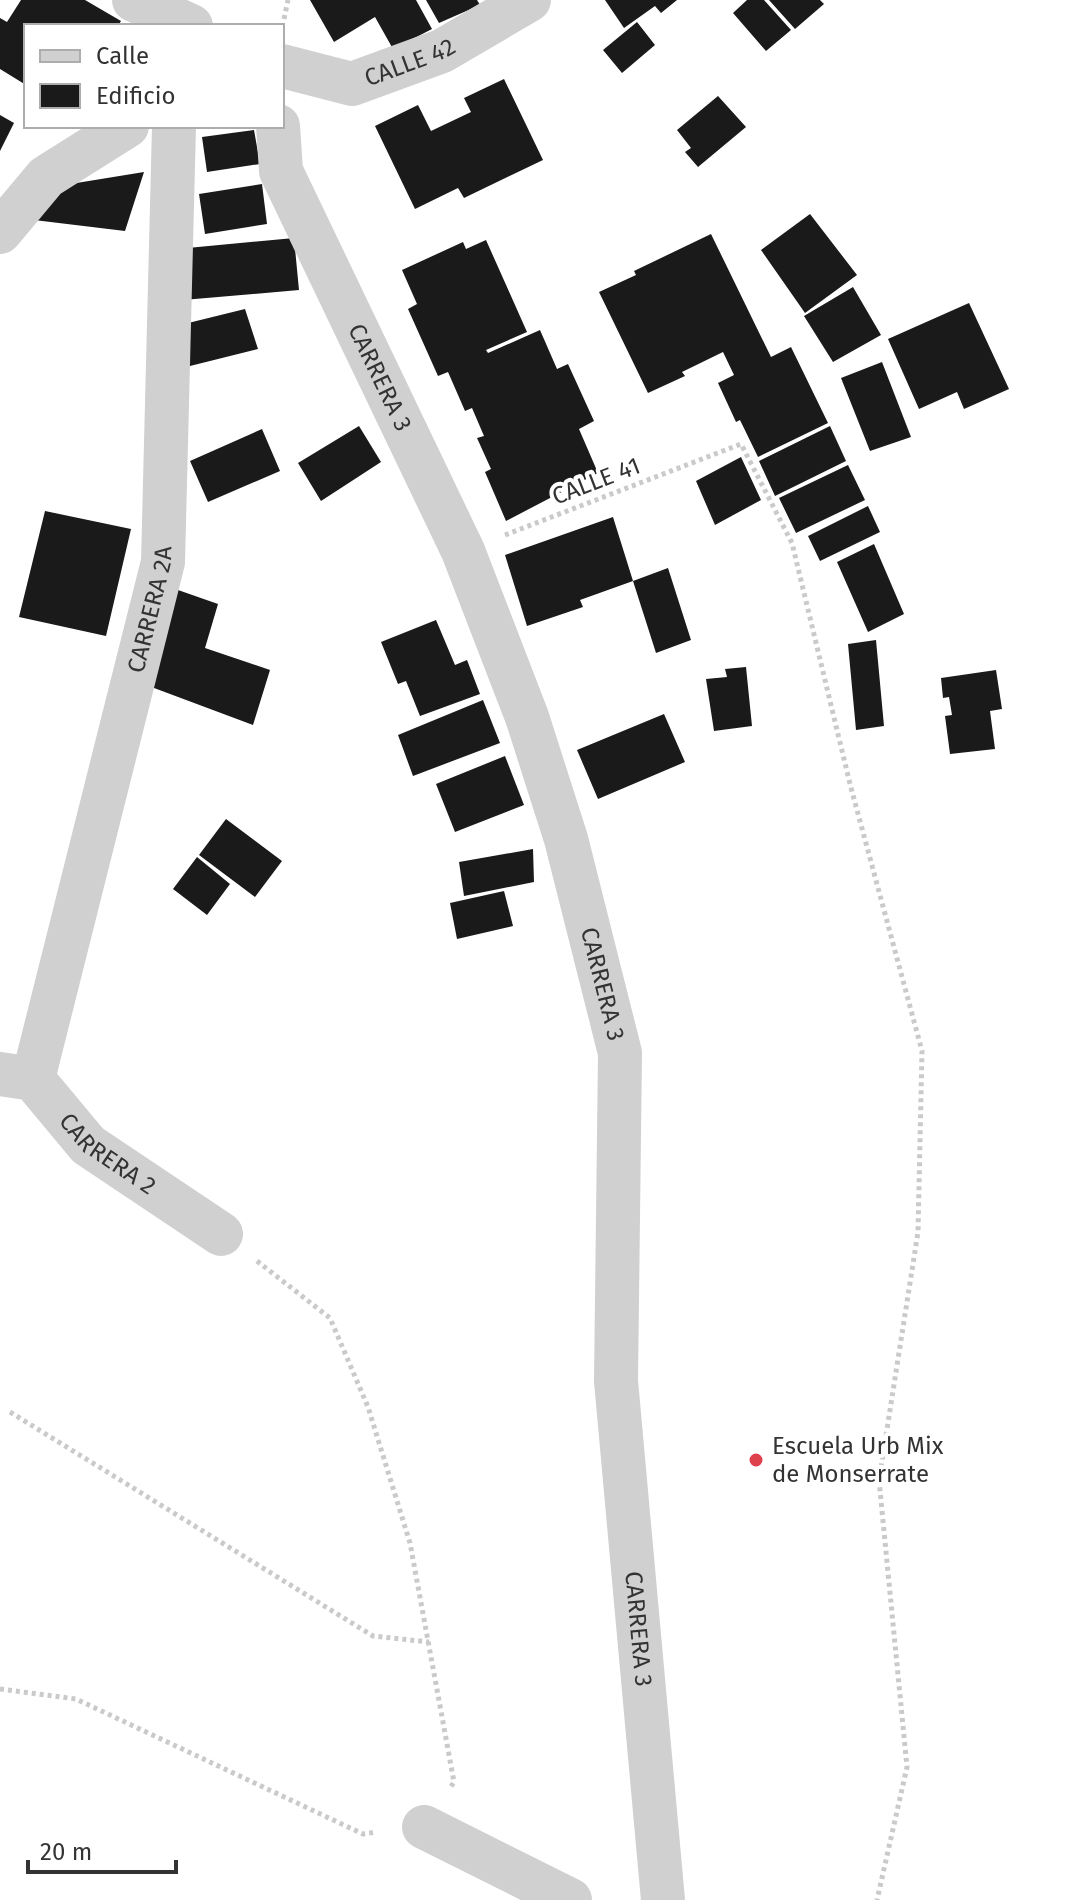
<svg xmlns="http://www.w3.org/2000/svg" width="1081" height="1900" viewBox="0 0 1081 1900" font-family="'Fira Sans',sans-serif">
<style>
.building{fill:#1a1a1a}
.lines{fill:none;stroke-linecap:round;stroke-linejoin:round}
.path{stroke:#cacaca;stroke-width:5;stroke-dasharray:4 4;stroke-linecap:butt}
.minor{stroke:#d0d0d0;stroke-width:44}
.poi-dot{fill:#de404c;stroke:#fff;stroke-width:3}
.labels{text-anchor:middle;stroke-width:8;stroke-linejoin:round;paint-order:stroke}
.street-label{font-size:24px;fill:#333;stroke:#fff}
.poi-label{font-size:24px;fill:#333;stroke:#fff;text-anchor:start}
</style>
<rect width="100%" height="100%" fill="#fff"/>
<path class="building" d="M 21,0 L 85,0 L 121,21 L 118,26 L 26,26 L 26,85 L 0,69 L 0,18 L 7,22 Z
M 310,0 L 416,0 L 432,29 L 393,49 L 375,17 L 334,42 Z
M 426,0 L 477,0 L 480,5 L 439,23 Z
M 605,0 L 677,0 L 661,13 L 655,6 L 624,28 Z
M 747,0 L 764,0 L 791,30 L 766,51 L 733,13 Z
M 769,0 L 820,0 L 824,4 L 795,29 Z
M 637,22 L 655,45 L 622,73 L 603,50 Z
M 504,79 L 543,160 L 464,198 L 458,188 L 415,209 L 375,126 L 418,105 L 431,131 L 471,112 L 464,98 Z
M 718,96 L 746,127 L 698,167 L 685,152 L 691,148 L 677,130 Z
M 0,115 L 14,123 L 0,151 Z
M 254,130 L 260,164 L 207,172 L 202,137 Z
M 144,172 L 125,231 L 34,220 L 58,186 Z
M 262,184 L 267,224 L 205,234 L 199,194 Z
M 810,214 L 857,275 L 805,313 L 761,250 Z
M 711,234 L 771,357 L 791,347 L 828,423 L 758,457 L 740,420 L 736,422 L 718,383 L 734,375 L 723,352 L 682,372 L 685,376 L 648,393 L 599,292 L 636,275 L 634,271 Z
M 294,238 L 299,290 L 183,300 L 177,249 Z
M 486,240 L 527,332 L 486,350 L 488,353 L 540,330 L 557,369 L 568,364 L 594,421 L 579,429 L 598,473 L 506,521 L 485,472 L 491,469 L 477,438 L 484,436 L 472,408 L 465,411 L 448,372 L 438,376 L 408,309 L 417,304 L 402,270 L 463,242 L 466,249 Z
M 853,287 L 881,335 L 833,362 L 804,316 Z
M 969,303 L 1009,389 L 964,409 L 957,392 L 919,409 L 888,339 Z
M 245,309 L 258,349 L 186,367 L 176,326 Z
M 882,362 L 911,437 L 870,451 L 841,378 Z
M 359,426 L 381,462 L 321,501 L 298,463 Z
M 830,426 L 846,461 L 775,496 L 759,461 Z
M 262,429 L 280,471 L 208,502 L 190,461 Z
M 741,457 L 761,500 L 715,525 L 696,481 Z
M 848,465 L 865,500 L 796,533 L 779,498 Z
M 868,506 L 880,532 L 820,561 L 808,536 Z
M 45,511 L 131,529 L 106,636 L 19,617 Z
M 613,517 L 633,581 L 580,600 L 583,607 L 527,626 L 505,555 Z
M 874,544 L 904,614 L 868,632 L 837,562 Z
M 668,568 L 691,640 L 656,653 L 633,581 Z
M 178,590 L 218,604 L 205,648 L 270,670 L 253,725 L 146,685 Z
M 436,620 L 455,665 L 467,660 L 480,694 L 420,716 L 406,681 L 398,684 L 381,642 Z
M 876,640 L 884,726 L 856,730 L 848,644 Z
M 746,667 L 752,726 L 714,731 L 706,679 L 727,677 L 725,669 Z
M 996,670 L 1002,709 L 990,711 L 995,749 L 950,754 L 945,716 L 952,715 L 949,697 L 943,698 L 941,678 Z
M 483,700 L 500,743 L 413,776 L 398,735 Z
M 664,714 L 685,762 L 598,799 L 577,750 Z
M 505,756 L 524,805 L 455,832 L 436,784 Z
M 226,819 L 282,861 L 255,897 L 199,855 Z
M 533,849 L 534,882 L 464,896 L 459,862 Z
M 197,857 L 230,884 L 207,915 L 173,889 Z
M 504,891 L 513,926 L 457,939 L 450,903 Z"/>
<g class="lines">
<path class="path" d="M 284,19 L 288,0
M 505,535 L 741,444 L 792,543 L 850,784 L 922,1051 L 918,1232 L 879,1480 L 907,1767 L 877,1900
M 257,1261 L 330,1318 L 368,1407 L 410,1543 L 454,1782 L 450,1788
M 10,1412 L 373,1636 L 429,1642
M 0,1689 L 76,1699 L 363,1834 L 377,1832"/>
<g class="minor">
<path d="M 134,0 L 191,26"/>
<path id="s1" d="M 282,66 L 352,84 L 442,51 L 529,0"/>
<path id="s2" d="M 278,126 L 281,171 L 463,551 L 527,717 L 566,839 L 620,1053 L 616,1381 L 663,1900"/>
<path d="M 0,232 L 46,177 L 127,126"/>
<path id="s3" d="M 0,1074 L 33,1079 L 88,1145 L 221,1234"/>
<path id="s4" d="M 33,1079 L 163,562 L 174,126"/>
<path d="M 424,1827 L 570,1900"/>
</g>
</g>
<circle class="poi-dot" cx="756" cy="1460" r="8"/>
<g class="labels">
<g class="street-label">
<text dy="8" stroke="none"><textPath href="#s1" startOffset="134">CALLE 42</textPath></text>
<text dy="8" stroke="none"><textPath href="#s2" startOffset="274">CARRERA 3</textPath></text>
<text transform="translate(596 481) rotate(-21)" y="8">CALLE 41</text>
<text dy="8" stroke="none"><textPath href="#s4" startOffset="484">CARRERA 2A</textPath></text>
<text dy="8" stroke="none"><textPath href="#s2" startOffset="922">CARRERA 3</textPath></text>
<text dy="8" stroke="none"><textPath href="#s3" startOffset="140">CARRERA 2</textPath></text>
<text dy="8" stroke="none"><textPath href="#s2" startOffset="1570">CARRERA 3</textPath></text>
</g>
<g class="poi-label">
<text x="772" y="1454">Escuela Urb Mix<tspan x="772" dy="28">de Monserrate</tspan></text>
</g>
</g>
<rect x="24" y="24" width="260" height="104" fill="#ffffff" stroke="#adadad" stroke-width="2"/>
<rect x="40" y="50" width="40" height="12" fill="#d0d0d0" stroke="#adadad" stroke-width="2"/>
<text x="96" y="64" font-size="24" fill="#333333">Calle</text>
<rect x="40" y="84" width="40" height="24" fill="#1a1a1a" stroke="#adadad" stroke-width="2"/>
<text x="96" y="104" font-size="24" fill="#333333">Edificio</text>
<path d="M28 1860v12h148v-12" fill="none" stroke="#333333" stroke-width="4"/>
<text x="40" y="1860" font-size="24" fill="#333333" stroke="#ffffff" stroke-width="6" paint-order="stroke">20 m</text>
</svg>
